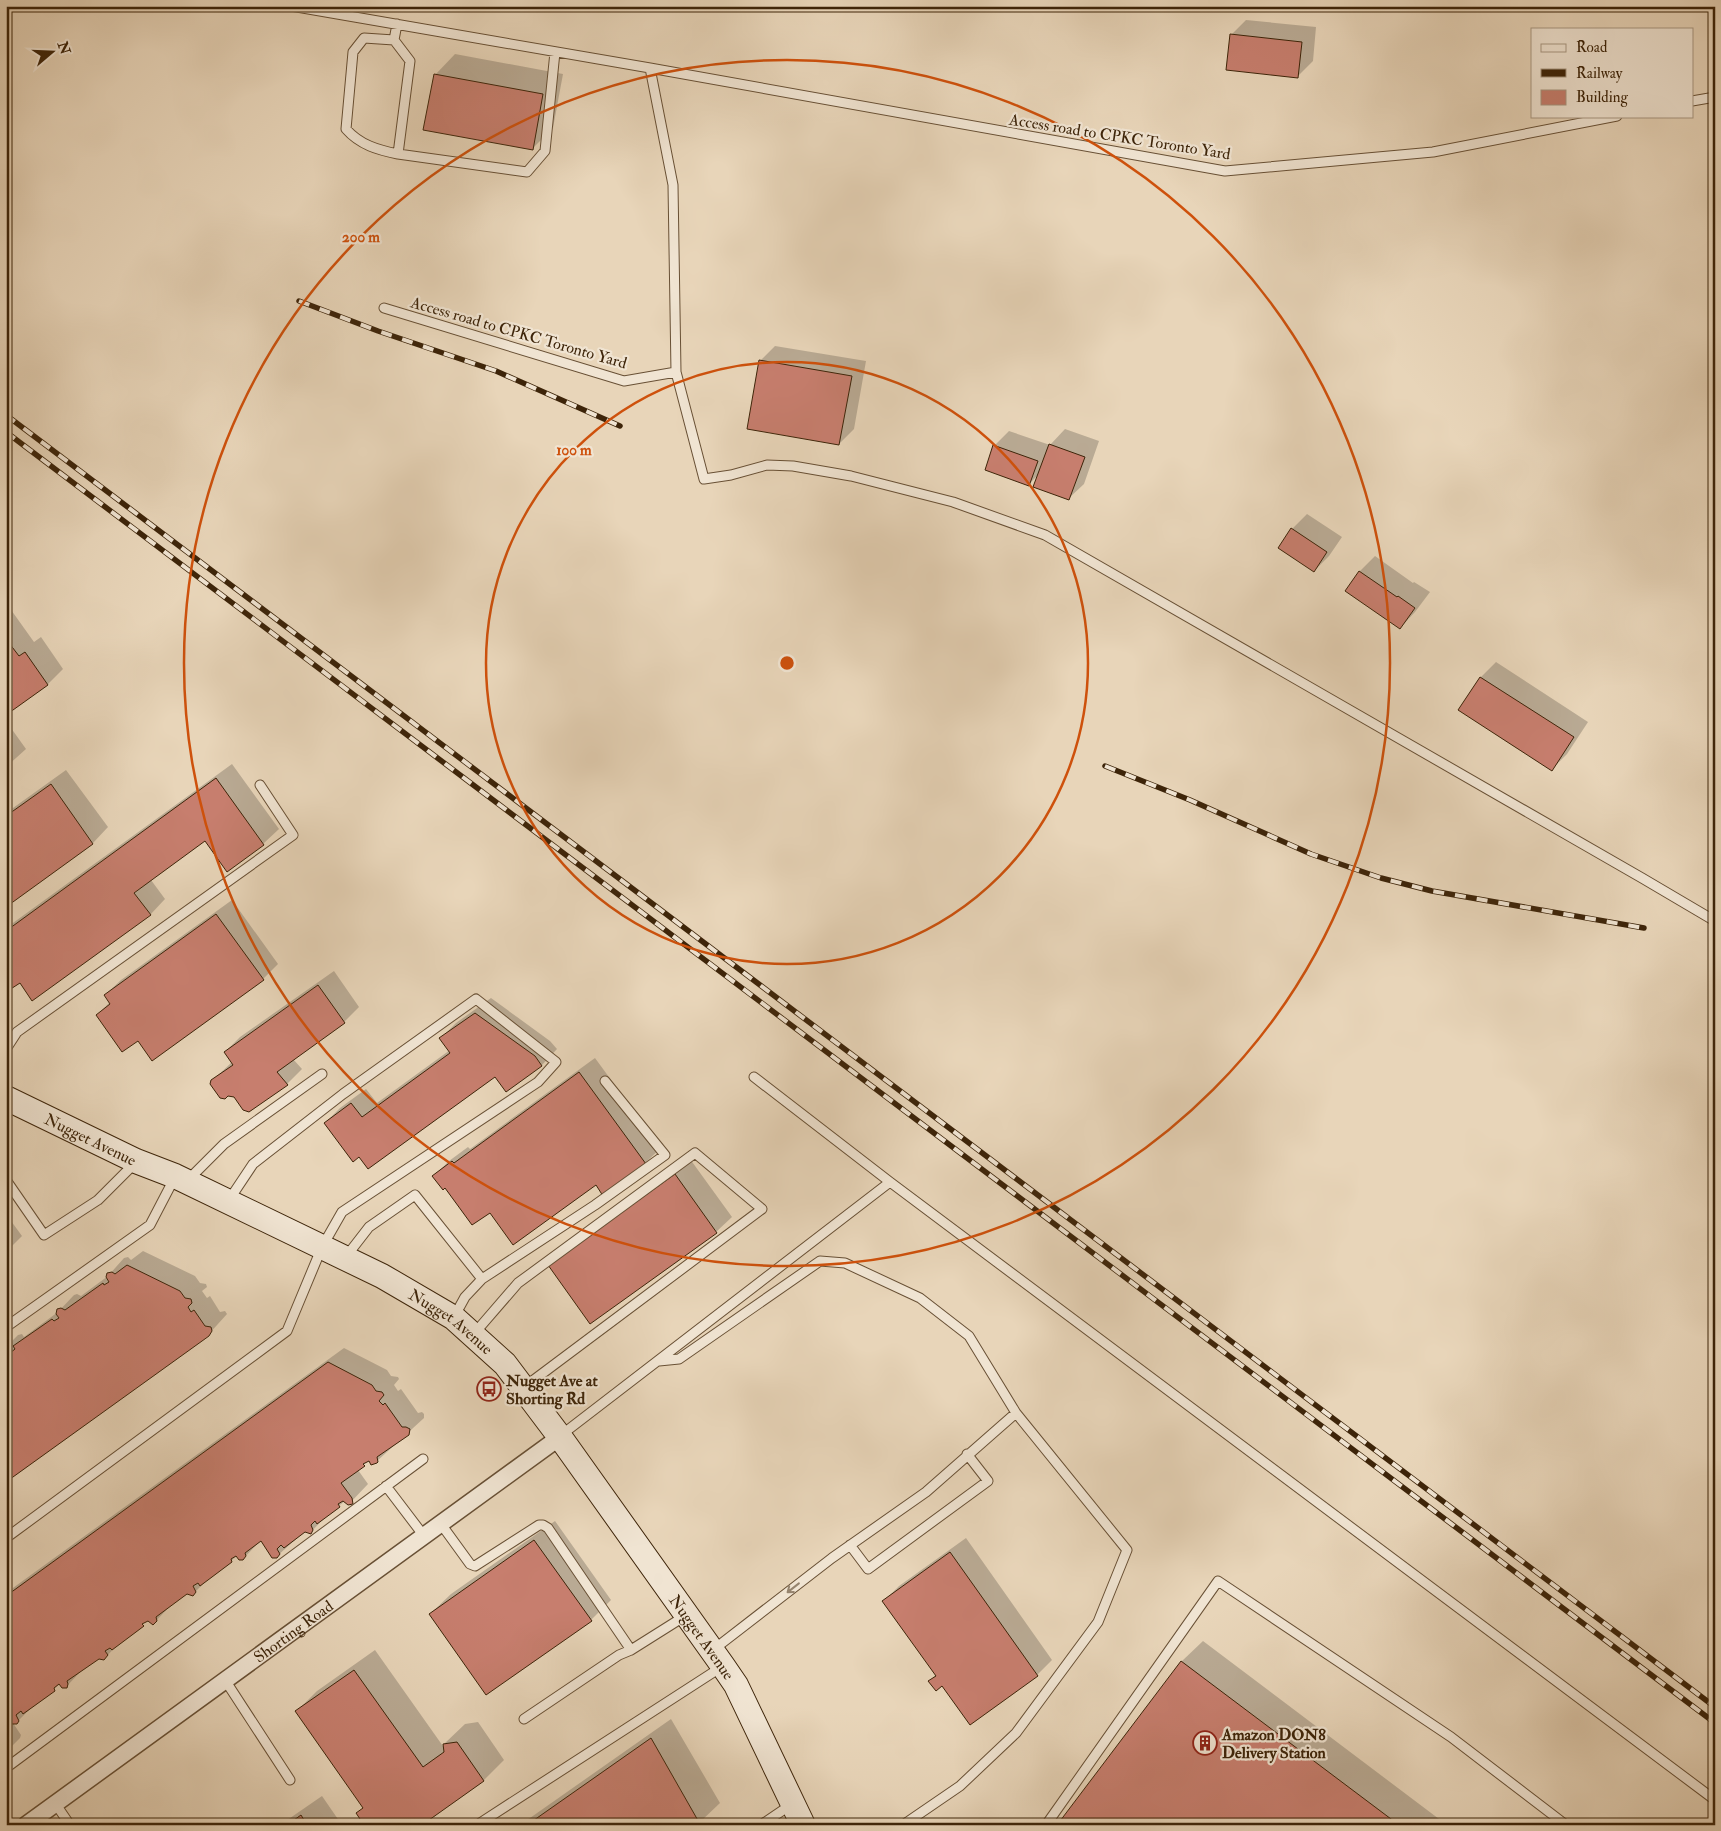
<svg xmlns="http://www.w3.org/2000/svg" width="1721" height="1831" viewBox="0 0 1721 1831" font-family="'IM FELL Double Pica',serif">
<style>
.shadow{fill:#0003}
.building{fill:#c77e6e;stroke:#3d2409}
.lines{fill:none;stroke-linecap:round;stroke-linejoin:round}
.lane-casing{stroke:#685035;stroke-width:11}
.street-casing{stroke:#685035;stroke-width:19}
.secondary-casing{stroke:#3d2409;stroke-width:26}
.lane{stroke:#f0e4d2;stroke-width:9}
.street{stroke:#f0e4d2;stroke-width:16}
.secondary{stroke:#f0e4d2;stroke-width:24}
.rail-casing{stroke:#3d2409;stroke-width:5.5}
.rail{stroke:#f0e4d2;stroke-width:4;stroke-dasharray:11;stroke-linecap:butt}
.oneway{stroke:#96846e}
.ring{fill:none;stroke:#ce510c;stroke-width:2.5}
.labels{text-anchor:middle;stroke-width:4.5;stroke-linejoin:round;paint-order:stroke}
.street-label{font-size:16px;fill:#3d2409;stroke:#f0e4d2}
.poi-label{font-size:16px;font-weight:bold;fill:#3d2409;stroke:#f0e4d2;text-anchor:start}
.centre{fill:#ce510c;stroke:#f0e4d2;stroke-width:2.5}
.ring-label{font-size:15px;text-anchor:middle;font-weight:bold;fill:#ce510c;stroke:#f0e4d2;stroke-width:4.5;stroke-linejoin:round;paint-order:stroke}
</style>
<rect width="100%" height="100%" fill="#e8d5b9"/>
<filter id="stains"><feTurbulence type="fractalNoise" baseFrequency=".004" numOctaves="4"/><feColorMatrix values="0 0 0 0 .2 0 0 0 0 .09 0 0 0 0 .02 0 0 0 .5 -.17"/></filter>
<radialGradient id="worn" r=".72"><stop offset=".6" stop-color="#630" stop-opacity="0"/><stop offset="1" stop-color="#630" stop-opacity=".3"/></radialGradient>
<path class="shadow" d="M 1246,20 L 1316,27 L 1313,61 L 1297,77 L 1231,35 Z
M 455,54 L 563,74 L 553,128 L 532,149 L 435,75 Z
M 775,346 L 866,361 L 854,429 L 839,444 L 760,361 Z
M 1065,429 L 1099,441 L 1084,484 L 1068,499 L 1039,474 L 1029,484 L 994,446 L 1009,431 L 1050,445 Z
M 1307,514 L 1342,537 L 1329,556 L 1314,571 L 1292,529 Z
M 1375,556 L 1413,583 L 1414,582 L 1430,592 L 1415,612 L 1400,628 L 1346,590 L 1360,571 Z
M 9,607 L 34,642 L 41,637 L 63,669 L 48,684 L 6,713 L 6,609 Z
M 1496,662 L 1588,722 L 1567,754 L 1552,769 L 1460,710 L 1481,677 Z
M 6,721 L 26,749 L 6,767 Z
M 232,764 L 279,829 L 263,844 L 228,870 L 205,839 L 151,880 L 165,899 L 150,915 L 20,982 L 6,990 L 6,928 Z
M 66,770 L 108,827 L 93,843 L 6,905 L 6,813 Z
M 232,900 L 278,964 L 263,979 L 138,1039 L 97,1015 L 110,1002 L 105,995 L 121,980 Z
M 334,971 L 359,1007 L 344,1022 L 293,1059 L 302,1069 L 287,1084 L 234,1096 L 212,1081 L 232,1062 L 225,1052 L 240,1037 Z
M 491,998 L 550,1041 L 557,1049 L 542,1065 L 506,1090 L 495,1075 L 360,1155 L 325,1123 L 340,1108 L 366,1089 L 377,1103 L 450,1050 L 441,1038 L 456,1023 Z
M 595,1058 L 661,1148 L 645,1163 L 596,1183 L 490,1211 L 446,1186 L 434,1176 L 449,1161 L 468,1147 L 470,1149 Z
M 690,1159 L 732,1217 L 716,1232 L 591,1322 L 564,1250 Z
M 6,1214 L 22,1236 L 6,1252 Z
M 143,1251 L 195,1276 L 200,1283 L 206,1284 L 207,1287 L 202,1291 L 207,1298 L 210,1296 L 220,1312 L 225,1311 L 227,1314 L 208,1335 L 6,1481 L 6,1347 L 18,1335 L 22,1334 L 24,1337 L 58,1312 L 74,1295 L 77,1294 L 81,1296 L 108,1276 L 124,1258 L 128,1257 L 131,1260 Z
M 344,1348 L 387,1370 L 391,1376 L 398,1377 L 399,1379 L 394,1385 L 398,1391 L 401,1389 L 418,1413 L 422,1412 L 424,1414 L 424,1418 L 376,1462 L 369,1460 L 358,1470 L 368,1484 L 349,1504 L 345,1501 L 328,1514 L 311,1532 L 305,1531 L 276,1557 L 261,1540 L 243,1559 L 237,1556 L 208,1579 L 193,1594 L 187,1593 L 172,1604 L 154,1623 L 148,1620 L 121,1641 L 105,1658 L 99,1657 L 83,1669 L 66,1687 L 60,1684 L 32,1707 L 16,1723 L 13,1723 L 21,1735 L 20,1738 L 6,1752 L 6,1593 Z
M 555,1521 L 611,1600 L 591,1620 L 430,1614 L 451,1594 Z
M 966,1538 L 1052,1660 L 1037,1675 L 943,1685 L 930,1681 L 936,1674 L 884,1601 L 899,1586 Z
M 1203,1641 L 1447,1825 L 1059,1825 L 1182,1661 Z
M 375,1650 L 445,1749 L 444,1744 L 465,1724 L 478,1722 L 504,1760 L 484,1780 L 420,1825 L 357,1813 L 364,1807 L 297,1711 L 317,1691 Z
M 671,1719 L 720,1803 L 699,1823 L 697,1825 L 520,1825 Z
M 322,1796 L 342,1825 L 280,1825 Z"/>
<path class="building" d="M 1230,34 L 1302,42 L 1298,78 L 1226,70 Z
M 434,74 L 543,94 L 533,150 L 423,130 Z
M 759,360 L 852,376 L 839,445 L 747,429 Z
M 1049,444 L 1085,457 L 1069,500 L 1033,487 Z
M 993,445 L 1038,461 L 1029,486 L 985,470 Z
M 1291,528 L 1327,552 L 1314,572 L 1278,548 Z
M 1359,571 L 1397,597 L 1398,596 L 1415,608 L 1400,629 L 1345,591 Z
M 6,639 L 19,656 L 25,652 L 48,685 L 6,715 Z
M 1480,677 L 1574,737 L 1552,771 L 1458,710 Z
M 216,778 L 264,845 L 227,872 L 205,841 L 134,893 L 151,915 L 32,1001 L 20,983 L 6,992 L 6,931 Z
M 51,784 L 93,844 L 6,907 L 6,816 Z
M 216,914 L 264,980 L 152,1061 L 138,1041 L 122,1052 L 96,1015 L 110,1004 L 104,995 Z
M 318,985 L 345,1023 L 277,1072 L 288,1085 L 249,1112 L 243,1110 L 234,1097 L 228,1096 L 225,1099 L 220,1098 L 210,1084 L 211,1080 L 233,1065 L 224,1052 Z
M 475,1013 L 535,1056 L 542,1066 L 506,1092 L 495,1077 L 368,1169 L 359,1157 L 353,1162 L 324,1123 L 351,1103 L 362,1117 L 450,1053 L 439,1038 Z
M 579,1072 L 646,1164 L 603,1196 L 596,1185 L 513,1245 L 490,1213 L 472,1225 L 445,1188 L 443,1190 L 432,1176 L 452,1161 L 454,1163 Z
M 675,1174 L 717,1233 L 590,1324 L 548,1265 Z
M 127,1265 L 180,1291 L 185,1298 L 191,1299 L 192,1303 L 188,1307 L 191,1312 L 194,1310 L 205,1326 L 211,1327 L 212,1331 L 209,1336 L 6,1482 L 6,1349 L 10,1353 L 15,1349 L 13,1346 L 52,1319 L 54,1321 L 59,1318 L 56,1314 L 57,1309 L 61,1308 L 65,1310 L 103,1283 L 104,1285 L 109,1282 L 106,1277 L 107,1273 L 112,1272 L 115,1274 Z
M 328,1362 L 372,1385 L 376,1391 L 382,1392 L 384,1395 L 379,1401 L 383,1405 L 385,1403 L 402,1427 L 406,1427 L 410,1429 L 409,1435 L 377,1457 L 378,1462 L 377,1463 L 371,1465 L 369,1461 L 363,1464 L 365,1466 L 341,1483 L 352,1498 L 353,1504 L 348,1505 L 343,1501 L 338,1504 L 340,1507 L 317,1524 L 315,1521 L 311,1525 L 313,1530 L 311,1534 L 305,1532 L 284,1548 L 281,1545 L 277,1549 L 280,1554 L 277,1558 L 272,1558 L 261,1541 L 245,1553 L 246,1556 L 243,1560 L 239,1560 L 236,1556 L 231,1559 L 232,1562 L 200,1586 L 198,1583 L 193,1586 L 196,1592 L 193,1596 L 187,1594 L 156,1617 L 157,1621 L 153,1625 L 148,1621 L 142,1624 L 144,1626 L 112,1650 L 110,1648 L 105,1651 L 108,1655 L 104,1660 L 99,1659 L 67,1681 L 68,1684 L 67,1688 L 62,1688 L 59,1684 L 54,1688 L 55,1691 L 23,1714 L 21,1711 L 16,1715 L 19,1721 L 17,1724 L 12,1724 L 11,1722 L 6,1726 L 6,1596 Z
M 534,1540 L 592,1621 L 486,1695 L 429,1614 Z
M 950,1552 L 1038,1676 L 970,1725 L 942,1686 L 936,1691 L 928,1681 L 936,1676 L 882,1601 Z
M 1181,1661 L 1399,1825 L 1057,1825 Z
M 354,1670 L 423,1767 L 444,1752 L 443,1744 L 457,1742 L 484,1781 L 422,1825 L 364,1825 L 356,1813 L 363,1808 L 295,1711 Z
M 651,1738 L 700,1824 L 527,1825 Z
M 301,1815 L 307,1825 L 287,1825 Z"/>
<g class="lines">
<g class="lane-casing">
<path id="lane" d="M 291,6 L 650,68 L 1225,171 L 1433,152 L 1617,116
M 397,24 L 394,40 L 410,61 L 398,154 L 527,172 L 545,151 L 555,52
M 394,40 L 364,38 L 353,52 L 346,129 C 360,145 378,150 398,154
M 650,68 L 673,185 L 676,372 L 704,479 L 731,475 L 767,465 L 793,466 L 851,476 L 953,502 L 1045,535 L 1642,878 L 1715,921
M 1692,101 L 1715,97
M 384,308 L 624,381 L 676,372
M 6,1049 L 17,1032 L 293,835 L 260,785
M 754,1077 L 890,1182 L 1715,1800
M 6,1180 L 44,1235 L 98,1200 L 135,1163
M 188,1180 L 224,1144 L 322,1074
M 345,1258 L 369,1227 L 415,1195 L 482,1279 L 465,1297 L 454,1317
M 482,1279 L 595,1205 L 665,1155 L 605,1081
M 6,1327 L 150,1225 L 175,1177
M 473,1335 L 518,1283 L 695,1153 L 762,1209 L 523,1388
M 659,1361 L 679,1359 L 820,1261 L 845,1263 L 920,1298 L 969,1336 L 1016,1413
M 560,1436 L 890,1182
M 386,1486 L 424,1536
M 441,1524 L 470,1564 L 475,1566 L 539,1525 L 543,1525 L 548,1528 L 631,1650 L 685,1616
M 6,1538 L 287,1331 L 322,1247 L 342,1212 L 538,1082 L 556,1062 L 476,999 L 343,1094 L 253,1164 L 229,1200
M 850,1545 L 868,1569 L 988,1481 L 967,1454
M 713,1650 L 832,1558 L 926,1492 L 1016,1413 L 1127,1550 L 1098,1622 L 1016,1733 L 960,1786 L 903,1825
M 225,1680 L 290,1780
M 524,1719 L 619,1655 L 631,1650
M 6,1768 L 423,1459
M 55,1803 L 70,1825
M 477,1825 L 723,1666
M 761,1825 L 792,1804
M 1046,1825 L 1218,1581 L 1451,1737 L 1566,1825"/>
</g>
<g class="street-casing">
<g id="street">
<path id="s1" d="M 26,1825 L 560,1437"/>
</g>
</g>
<g class="secondary-casing">
<g id="secondary">
<path id="s2" d="M 6,1098 L 136,1161 L 175,1176 L 382,1276 L 454,1318 L 505,1364 L 560,1437 L 723,1666 L 736,1685 L 803,1825"/>
</g>
</g>
<use href="#lane" class="lane"/>
<use href="#street" class="street"/>
<use href="#secondary" class="secondary"/>
<g class="rail-casing">
<path id="rail" d="M 299,301 L 378,331 L 496,371 L 620,426
M 6,415 L 1715,1707
M 6,432 L 1715,1723
M 1105,766 L 1190,800 L 1311,854 L 1381,878 L 1432,891 L 1644,928"/>
</g>
<use href="#rail" class="rail"/>
</g>
<defs><path id="oneway-shaft" d="M-6 0H5M1.5-3L5.5 0L1.5 3" fill="none" stroke-width="1.6" stroke-linecap="round" stroke-linejoin="round" transform="scale(1.25)"/></defs>
<use class="oneway" href="#oneway-shaft" transform="translate(793 1588) rotate(142)"/>
<g class="ring">
<circle cx="787" cy="663" r="301"/>
<circle cx="787" cy="663" r="603"/>
</g>
<defs>
<g id="bus-ring" transform="scale(1.25)"><circle r="9.5" fill="#f0e4d2" stroke="#8f2418" stroke-width="1.5"/><path d="M-5-6H5V4H4V6H2V4H-2V6H-4V4H-5ZM-3.5-4V0h7V-4ZM-3.5 1.2v1.5H-2V1.2ZM2 1.2v1.5H3.5V1.2Z" fill="#8f2418"/></g>
<g id="building-ring" transform="scale(1.25)"><circle r="9.5" fill="#f0e4d2" stroke="#8f2418" stroke-width="1.5"/><path d="M-4-6H4V6H1V3H-1V6H-4ZM-2.5-4.3h1.7v1.8h-1.7ZM.8-4.3h1.7v1.8H.8ZM-2.5-1h1.7V.8h-1.7ZM.8-1h1.7V.8H.8Z" fill="#8f2418"/></g>
</defs>
<g fill-rule="evenodd">
<use href="#bus-ring" x="489" y="1389"/>
<use href="#building-ring" x="1205" y="1743"/>
</g>
<g class="labels">
<g class="street-label">
<text transform="translate(1120 136) rotate(9)" y="6">Access road to CPKC Toronto Yard</text>
<text transform="translate(519 332) rotate(16)" y="6">Access road to CPKC Toronto Yard</text>
<text dy="6" stroke="none"><textPath href="#s2" startOffset="94">Nugget Avenue</textPath></text>
<text dy="6" stroke="none"><textPath href="#s2" startOffset="499">Nugget Avenue</textPath></text>
<text dy="6" stroke="none"><textPath href="#s1" startOffset="330">Shorting Road</textPath></text>
<text dy="6" stroke="none"><textPath href="#s2" startOffset="905">Nugget Avenue</textPath></text>
</g>
<g class="poi-label">
<text x="506" y="1386">Nugget Ave at<tspan x="506" dy="18">Shorting Rd</tspan></text>
<text x="1222" y="1740">Amazon DON8<tspan x="1222" dy="18">Delivery Station</tspan></text>
</g>
</g>
<circle cx="787" cy="663" r="8" class="centre"/>
<g class="ring-label">
<text x="361" y="242">200 m</text>
<text x="574" y="455">100 m</text>
</g>
<rect width="1721" height="1831" fill="none" stroke="#e8d5b9" stroke-width="25"/>
<rect x="8" y="8" width="1706" height="1816" fill="none" stroke="#3d2409" stroke-width="2.5"/>
<rect x="12" y="12" width="1696" height="1806" fill="none" stroke="#3d2409"/>
<rect x="1531" y="28" width="162" height="90" fill="#f0e4d2" stroke="#a89782"/>
<rect x="1541" y="44" width="25" height="8" fill="#f0e4d2" stroke="#a89782"/>
<text x="1576" y="52" font-size="15" fill="#3d2409">Road</text>
<rect x="1541" y="69" width="25" height="8" fill="#3d2409" stroke="#a89782"/>
<text x="1576" y="78" font-size="15" fill="#3d2409">Railway</text>
<rect x="1541" y="90" width="25" height="15" fill="#c77e6e" stroke="#a89782"/>
<text x="1576" y="102" font-size="15" fill="#3d2409">Building</text>
<g transform="translate(52 52) rotate(71)" stroke="#f0e4d2" stroke-width="4" paint-order="stroke">
<path d="M0-4L9 19L0 12L-9 19Z" fill="#3d2409"/>
<text y="-8" font-size="14" font-weight="bold" text-anchor="middle" fill="#3d2409">N</text>
</g>
<rect width="100%" height="100%" filter="url(#stains)"/>
<rect width="100%" height="100%" fill="url(#worn)"/>
</svg>
